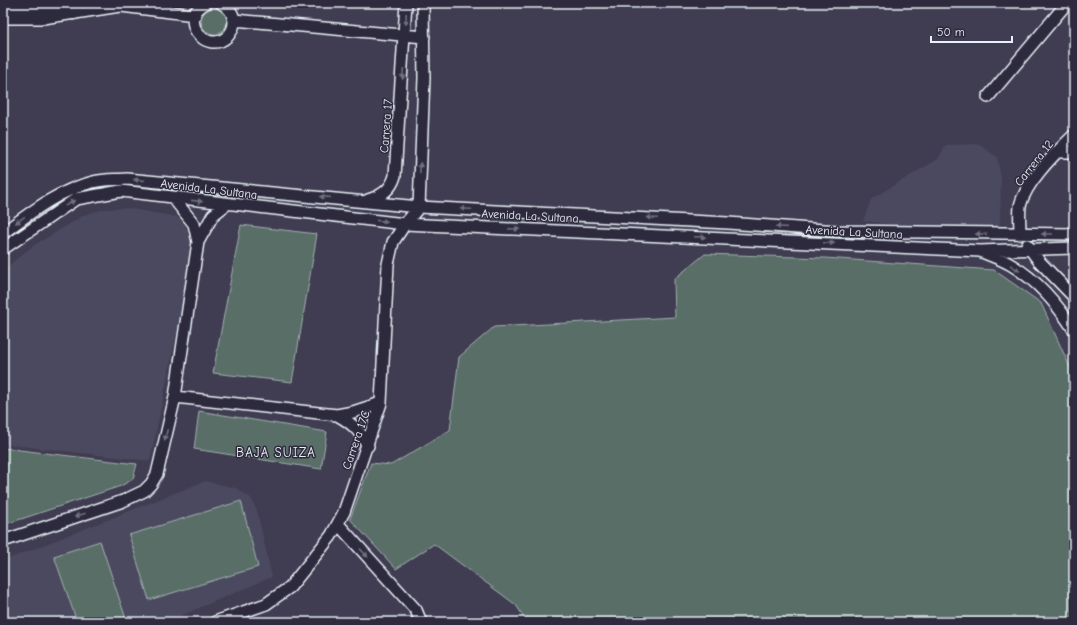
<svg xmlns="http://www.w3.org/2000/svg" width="1077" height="625" viewBox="0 0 1077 625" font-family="'Comic Neue',sans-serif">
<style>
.built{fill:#4c485f}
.green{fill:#5a6e68;stroke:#a1b0b0}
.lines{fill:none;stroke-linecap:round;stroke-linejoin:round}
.minor-casing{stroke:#e8f1f8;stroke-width:14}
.major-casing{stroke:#e8f1f8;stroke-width:17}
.minor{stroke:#2f2a3d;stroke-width:11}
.major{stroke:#2f2a3d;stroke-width:14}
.oneway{fill:#70707e}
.labels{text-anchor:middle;stroke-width:3;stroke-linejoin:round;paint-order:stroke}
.street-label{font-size:12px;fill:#e8f1f8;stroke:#2f2a3d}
.neighbourhood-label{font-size:13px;letter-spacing:1px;fill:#e8f1f8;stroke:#2f2a3d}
</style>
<rect width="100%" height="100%" fill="#403c51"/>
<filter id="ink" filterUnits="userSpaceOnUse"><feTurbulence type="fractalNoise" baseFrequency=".025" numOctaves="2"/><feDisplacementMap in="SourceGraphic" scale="8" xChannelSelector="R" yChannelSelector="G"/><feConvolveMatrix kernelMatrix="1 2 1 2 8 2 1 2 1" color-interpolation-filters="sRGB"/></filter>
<g filter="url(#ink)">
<path class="built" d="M 979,144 L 997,157 L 1001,178 L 1000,228 L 931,228 L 863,221 L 871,199 L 938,159 L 946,145 Z
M 127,208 L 177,217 L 184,223 L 192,239 L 193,247 L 191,264 L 150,461 L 3,444 L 3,270 L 31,247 L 86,214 L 105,209 Z
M 205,481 L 236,488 L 251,498 L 257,511 L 272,577 L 166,622 L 3,622 L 3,561 Z"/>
<path class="green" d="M201 21a13 13 0 1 1 26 0a13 13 0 1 1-26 0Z
M 241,225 L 317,234 L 292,382 L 213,373 Z
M 705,254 L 825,258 L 994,270 L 1041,303 L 1074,376 L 1074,622 L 527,622 L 516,605 L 434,544 L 396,569 L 350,519 L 371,463 L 391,465 L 450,430 L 459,357 L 494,327 L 675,317 L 674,279 Z
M 199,411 L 327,432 L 321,469 L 194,449 Z
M 3,448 L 137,464 L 133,479 L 121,486 L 3,525 Z
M 241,501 L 258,567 L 149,600 L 129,535 Z
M 100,541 L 127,622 L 77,622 L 54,556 Z"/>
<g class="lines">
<g class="minor-casing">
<path id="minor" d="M 206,3 C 176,18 206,57 228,36 C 231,33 234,27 234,22 C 234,13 228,7 221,3
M 113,5 L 195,15
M 3,18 L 43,18 L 120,6
M 234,20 L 424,37
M 988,97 L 1067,3
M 1057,152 L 1074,152
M 174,199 L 194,224 L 198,242
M 368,200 C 381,196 391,190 395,176 L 406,3
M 419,207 L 424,78 L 423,3
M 3,233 C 31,212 59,190 93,182 C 104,179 116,180 127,179 L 419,207 L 728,223 L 838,231 L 1074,234
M 1020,234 C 1020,225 1019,215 1020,206 C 1026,181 1056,153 1074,135
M 1027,245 L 1039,261 L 1074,297
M 3,249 L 76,199 L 121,191 L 405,224 L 980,251 L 1074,248
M 982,252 C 992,256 1004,260 1013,266 C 1038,281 1058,305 1074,330
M 175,397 L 337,415 L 353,412 L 381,403
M 337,415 C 352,423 360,431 368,446
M 338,524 L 416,610 L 421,622
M 3,541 L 123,501 L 144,491 L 151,484 L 157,474 L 175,397 L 198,242 L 213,215 L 227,204
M 215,622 L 266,604 L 290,587 L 331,536 L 344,512 L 381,403 L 388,264 L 393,242 L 405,224 L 419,207"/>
</g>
<g class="major-casing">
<path id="major" d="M 3,6 L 74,12"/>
</g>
<use href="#minor" class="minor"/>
<use href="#major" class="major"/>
</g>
<defs><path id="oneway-solid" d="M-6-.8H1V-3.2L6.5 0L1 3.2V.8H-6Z"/></defs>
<g class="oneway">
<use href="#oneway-solid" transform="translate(406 19) rotate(92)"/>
<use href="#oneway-solid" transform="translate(403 74) rotate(94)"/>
<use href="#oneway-solid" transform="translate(420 168) rotate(-88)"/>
<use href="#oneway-solid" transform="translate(139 180) rotate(-175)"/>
<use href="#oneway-solid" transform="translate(325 197) rotate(-175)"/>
<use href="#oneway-solid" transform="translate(197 201) rotate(6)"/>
<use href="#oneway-solid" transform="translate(70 203) rotate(-31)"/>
<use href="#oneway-solid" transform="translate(466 209) rotate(-177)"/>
<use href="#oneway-solid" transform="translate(652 218) rotate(-177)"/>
<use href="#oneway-solid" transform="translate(20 220) rotate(144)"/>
<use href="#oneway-solid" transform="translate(382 221) rotate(6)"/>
<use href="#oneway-solid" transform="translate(781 227) rotate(-176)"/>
<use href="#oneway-solid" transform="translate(514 229) rotate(3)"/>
<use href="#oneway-solid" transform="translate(981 234) rotate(-179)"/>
<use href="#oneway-solid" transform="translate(1047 234) rotate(180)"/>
<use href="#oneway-solid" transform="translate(700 237) rotate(3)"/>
<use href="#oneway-solid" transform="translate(829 243) rotate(3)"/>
<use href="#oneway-solid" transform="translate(1015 268) rotate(34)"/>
<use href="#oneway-solid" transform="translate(166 435) rotate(103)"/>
<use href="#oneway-solid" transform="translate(80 515) rotate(162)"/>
<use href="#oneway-solid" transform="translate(364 553) rotate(47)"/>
</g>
</g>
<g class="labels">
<g class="street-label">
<text transform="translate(386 126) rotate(-86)" y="4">Carrera 17</text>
<text transform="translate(1034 163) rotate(-52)" y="4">Carrera 12</text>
<text transform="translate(209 189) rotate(7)" y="4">Avenida La Sultana</text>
<text transform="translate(530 216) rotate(3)" y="4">Avenida La Sultana</text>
<text transform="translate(854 232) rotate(3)" y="4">Avenida La Sultana</text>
<text transform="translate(356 440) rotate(-71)" y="4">Carrera 17C</text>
</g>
<g class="neighbourhood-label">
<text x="276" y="457">BAJA SUIZA</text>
</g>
</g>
<rect width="1077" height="625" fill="none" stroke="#2f2a3d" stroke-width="16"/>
<rect x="8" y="8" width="1061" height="609" fill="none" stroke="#e8f1f8" stroke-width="1.5" filter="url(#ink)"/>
<path d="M931 36v6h81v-6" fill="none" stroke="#e8f1f8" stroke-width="2"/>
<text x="937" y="36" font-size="12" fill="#e8f1f8" stroke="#2f2a3d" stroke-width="3" paint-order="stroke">50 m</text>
</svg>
